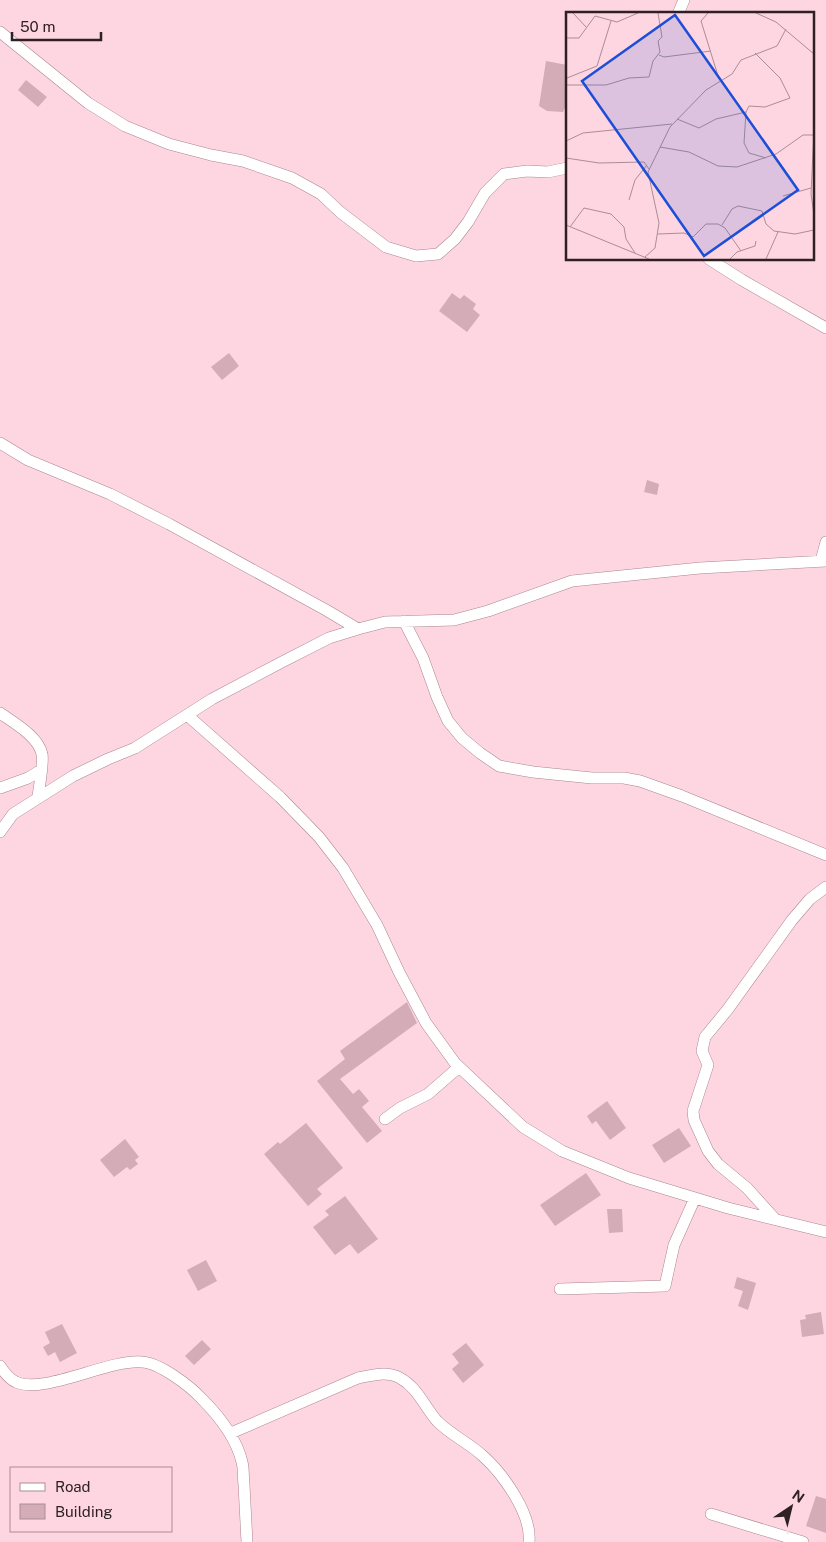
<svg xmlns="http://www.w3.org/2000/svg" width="826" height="1542" viewBox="0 0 826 1542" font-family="'Public Sans',sans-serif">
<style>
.building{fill:#d3acb7}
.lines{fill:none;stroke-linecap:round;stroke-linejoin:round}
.minor-casing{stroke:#aa858f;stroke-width:12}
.minor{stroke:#fff;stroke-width:11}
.inset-road{fill:none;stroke:#ab8d95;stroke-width:1}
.view{fill:#1d4ed8;fill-opacity:0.15;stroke:#1d4ed8;stroke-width:2.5}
.inset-edge{fill:none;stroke:#2e2024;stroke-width:2.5}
</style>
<rect width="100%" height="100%" fill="#fed6e1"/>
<path class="building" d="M 546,61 L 567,65 L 567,103 L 563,112 L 547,111 L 539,106 Z
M 26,80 L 47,97 L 38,107 L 18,90 Z
M 452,293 L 460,299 L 464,295 L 476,304 L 473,309 L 480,315 L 467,332 L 439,311 Z
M 229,353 L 239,366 L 222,380 L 211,367 Z
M 647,480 L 659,484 L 657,495 L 644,492 Z
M 407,1002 L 417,1023 L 340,1079 L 353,1094 L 359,1089 L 369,1101 L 362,1107 L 382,1131 L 367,1143 L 317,1081 L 345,1059 L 340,1051 Z
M 607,1101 L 626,1128 L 610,1140 L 596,1121 L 592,1124 L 587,1116 Z
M 306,1123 L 343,1168 L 317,1189 L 322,1194 L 308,1206 L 264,1154 L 278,1142 L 280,1144 Z
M 679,1128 L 691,1146 L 664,1163 L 652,1145 Z
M 125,1139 L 139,1157 L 135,1160 L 138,1164 L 130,1170 L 127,1167 L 114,1177 L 100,1160 Z
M 586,1173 L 601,1195 L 555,1226 L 540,1205 Z
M 345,1196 L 378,1239 L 358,1254 L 350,1244 L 335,1255 L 313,1227 L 329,1215 L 325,1211 Z
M 607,1209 L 622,1209 L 623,1232 L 609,1233 Z
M 206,1260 L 217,1281 L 198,1291 L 187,1270 Z
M 737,1277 L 756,1283 L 748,1310 L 738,1306 L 743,1291 L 734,1288 Z
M 821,1312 L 824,1334 L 802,1337 L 800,1320 L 806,1319 L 805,1315 Z
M 62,1324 L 77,1353 L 60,1362 L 55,1352 L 48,1356 L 43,1347 L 50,1343 L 45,1332 Z
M 202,1340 L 211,1349 L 194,1365 L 185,1356 Z
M 466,1343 L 484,1365 L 463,1383 L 452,1369 L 459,1363 L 452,1354 Z
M 816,1496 L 826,1499 L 826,1533 L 806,1526 Z"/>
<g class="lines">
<g class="minor-casing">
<path id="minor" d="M 678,14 L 684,0
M 0,32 L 88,103 L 125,126 L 169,144 L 211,155 L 243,161 L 292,178 L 321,194 L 340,212 L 386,247 L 416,256 L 438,254 L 455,239 L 468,222 L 485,193 L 504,174 L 527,171 L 548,172 L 567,168
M 709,259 L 742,280 L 826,328
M 0,443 L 28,460 L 110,494 L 169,524 L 326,610 L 358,629
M 821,561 L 826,542
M 404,621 L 423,658 L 437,697 L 448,721 L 462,738 L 480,753 L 499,766 L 533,772 L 592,778 L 624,778 L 640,781 L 682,796 L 826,855
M 0,713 C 14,723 38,736 42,754 C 44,762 39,787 38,797
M 187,715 L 280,797 L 319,837 L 343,868 L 377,925 L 399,972 L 426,1023 L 455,1063 L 523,1127 L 562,1151 L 629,1178 L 728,1208 L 826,1232
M 0,788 L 28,778 L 41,770
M 0,832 L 13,814 L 73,776 L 108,759 L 135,748 L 212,699 L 282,662 L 329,638 L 358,629 L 385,622 L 454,620 L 488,611 L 572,581 L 700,568 L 826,561
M 385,1119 L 400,1108 L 428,1094 L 459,1067
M 774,1218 L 747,1188 L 718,1164 L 708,1151 L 694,1120 L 693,1111 L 708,1065 L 702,1051 L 705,1037 L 728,1009 L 792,920 L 810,899 L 826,887
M 560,1289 L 665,1286 L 674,1245 L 695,1198
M 0,1366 C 4,1372 9,1379 16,1382 C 42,1395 109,1359 142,1362 C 160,1363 190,1386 202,1399 C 220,1417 236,1437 242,1462 C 244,1469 243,1478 244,1485 C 245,1504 246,1523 247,1542
M 231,1433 L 358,1378 C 372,1375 387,1371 400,1378 C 418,1388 424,1406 437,1421 C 451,1435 469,1443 483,1456 C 503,1474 532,1514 529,1542
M 711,1514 L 803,1542"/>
</g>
<use href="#minor" class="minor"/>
</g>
<g transform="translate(566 12)">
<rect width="248" height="248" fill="#fed6e1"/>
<path class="inset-road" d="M 7,1 L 20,15M 142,1 L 135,9 L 153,67M 190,1 L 210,10 L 248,42M 0,26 L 13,26 L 29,4 L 51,10 L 72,1M 93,43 L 98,45 L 145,39M 1,66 L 31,54 L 45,9M 0,73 L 40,73 L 63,66 L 83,65 L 87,49 L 94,40 L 92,29 L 96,25 L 92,1M 180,100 L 178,131 L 183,141 L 200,146M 111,107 L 133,116 L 150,107 L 180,100 L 183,94 L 199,95 L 224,86 L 214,66 L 189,41M 248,119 L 245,182 L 248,203M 0,129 L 17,121 L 106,112M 94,135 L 123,140 L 152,154 L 171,155 L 210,142 L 237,123 L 247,123M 0,146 L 33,151 L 78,150 L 83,157M 217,184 L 245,176M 63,188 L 69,168 L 81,153M 0,213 L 83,247M 156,213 L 166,197 L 172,194 L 196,199 L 200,212 L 208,219 L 229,222 L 248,218M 4,215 L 18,196 L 45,202 L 58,215 L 60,227 L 69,241M 92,222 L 118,221 L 127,225 L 140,212 L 152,212 L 159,216 L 175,239M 79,245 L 89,236 L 93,211 L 82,160 L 104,115 L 140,78 L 166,62 L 175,48 L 211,34 L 220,17M 164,247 L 171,240 L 189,234 L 190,229M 200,247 L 212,220"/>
<path class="view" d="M 109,3 L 232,178 L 138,244 L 16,69 Z"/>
<rect width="248" height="248" class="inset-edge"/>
</g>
<rect x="10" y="1467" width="162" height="65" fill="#fed6e1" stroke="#ab8d95"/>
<rect x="20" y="1483" width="25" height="8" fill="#ffffff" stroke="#ab8d95"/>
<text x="55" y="1492" font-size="15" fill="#2e2024">Road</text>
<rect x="20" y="1504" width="25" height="15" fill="#d3acb7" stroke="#ab8d95"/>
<text x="55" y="1517" font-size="15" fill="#2e2024">Building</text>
<g transform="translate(791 1507) rotate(35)" stroke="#fed6e1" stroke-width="4" paint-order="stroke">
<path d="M0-4L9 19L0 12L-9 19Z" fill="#2e2024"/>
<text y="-8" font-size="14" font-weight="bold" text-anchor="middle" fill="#2e2024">N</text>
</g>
<path d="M12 32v8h89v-8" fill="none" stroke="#2e2024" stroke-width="2.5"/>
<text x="20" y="32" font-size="15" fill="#2e2024" stroke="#fed6e1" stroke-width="4" paint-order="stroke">50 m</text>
</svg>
